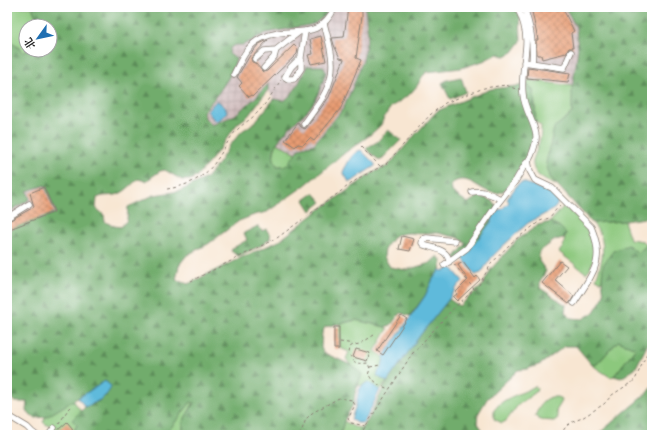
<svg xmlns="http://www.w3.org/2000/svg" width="659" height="442" viewBox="0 0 659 442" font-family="Vollkorn,'Noto Serif SC',serif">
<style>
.industrial{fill:url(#industrial-grid)}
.green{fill:#8cc87d;stroke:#54724c}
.forest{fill:url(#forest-firs);stroke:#466444}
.water{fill:#5ebadb;stroke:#3d6b7c}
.building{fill:url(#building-cross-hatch)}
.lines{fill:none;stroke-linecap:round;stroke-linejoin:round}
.minor-casing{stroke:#8a8177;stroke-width:7}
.path{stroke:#8a8177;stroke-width:1;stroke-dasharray:3 3;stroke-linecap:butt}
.minor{stroke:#fff;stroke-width:5.5}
</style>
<defs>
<pattern id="industrial-grid" width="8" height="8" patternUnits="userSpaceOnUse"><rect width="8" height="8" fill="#d2bfbf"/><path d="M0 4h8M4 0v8" fill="none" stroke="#b4a4a4"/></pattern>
<pattern id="forest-firs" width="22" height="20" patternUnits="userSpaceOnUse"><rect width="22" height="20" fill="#71ac6c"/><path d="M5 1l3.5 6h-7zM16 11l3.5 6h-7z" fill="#5c8b58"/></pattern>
<pattern id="building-cross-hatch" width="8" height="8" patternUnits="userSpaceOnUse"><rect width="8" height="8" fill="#e79b72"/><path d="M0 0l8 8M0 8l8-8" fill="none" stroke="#ba7e5d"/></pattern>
</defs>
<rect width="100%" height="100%" fill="#fff"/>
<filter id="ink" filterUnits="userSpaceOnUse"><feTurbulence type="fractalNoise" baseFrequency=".025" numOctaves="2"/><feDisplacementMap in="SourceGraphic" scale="8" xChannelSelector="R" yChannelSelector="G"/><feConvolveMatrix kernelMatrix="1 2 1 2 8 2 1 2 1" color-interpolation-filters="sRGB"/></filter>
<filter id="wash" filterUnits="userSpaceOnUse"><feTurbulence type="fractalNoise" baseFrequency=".012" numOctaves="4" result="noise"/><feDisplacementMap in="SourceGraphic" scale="16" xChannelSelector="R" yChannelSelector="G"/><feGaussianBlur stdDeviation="0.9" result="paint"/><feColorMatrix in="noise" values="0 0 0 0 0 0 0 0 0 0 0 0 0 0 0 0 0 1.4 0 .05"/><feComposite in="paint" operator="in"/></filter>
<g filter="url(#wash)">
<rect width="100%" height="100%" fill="#f8e6d2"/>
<path class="industrial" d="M 330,7 L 365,7 L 368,35 L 363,60 L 352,89 L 343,109 L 314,144 L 300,148 L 297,153 L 277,143 L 282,134 L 295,123 L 312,105 L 320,88 L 326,72 L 323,66 L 307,66 L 300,81 L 290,96 L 284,101 L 274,99 L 268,90 L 267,84 L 253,100 L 235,115 L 212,125 L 205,118 L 203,112 L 229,76 L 234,66 L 229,54 L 230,48 L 235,45 L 243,45 L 266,33 L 314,24 L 326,15 Z
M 520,7 L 565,7 L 576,27 L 578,49 L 573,84 L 525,79 L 529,42 L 527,25 Z
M 45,185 L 56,213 L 15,227 L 7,232 L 7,213 L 30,199 L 26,191 Z"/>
<path class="green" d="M 7,7 L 32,7 L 40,26 L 26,26 L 27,50 L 25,53 L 7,38 Z
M 528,80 L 573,86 L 572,113 L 554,128 L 550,177 L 556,185 C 545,181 531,174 533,160 C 535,153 539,146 540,139 C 541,135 541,130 541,126 L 536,122 L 535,107 L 533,89 L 526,85 Z
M 277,143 L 297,153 L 286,166 L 277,166 C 271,158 274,152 277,143 Z
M 564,206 C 572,213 583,220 589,229 C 596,240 597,264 586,273 L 559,252 L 563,247 L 566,233 L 560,227 L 550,222 Z
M 624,221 L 630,239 L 643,241 L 647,245 L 638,253 L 602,278 L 602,282 L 596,279 C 601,265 606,248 600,234 C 598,230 595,226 592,223 Z
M 356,320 L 385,327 L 388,329 L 375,351 L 384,357 L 382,368 L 379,370 L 377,376 L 387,382 L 380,390 L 368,382 L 363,385 L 358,386 L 361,374 L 351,365 L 346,359 L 349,352 L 340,348 L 340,324 Z
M 618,341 L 636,348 L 614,376 L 610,377 L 592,365 L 597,364 Z
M 535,386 L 537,388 L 536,392 L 518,405 L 506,421 L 502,423 L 494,419 L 494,410 C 505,396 520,395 535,386 Z
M 551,397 L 557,397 L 562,399 L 561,403 L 556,411 L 558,418 L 554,421 L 540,420 L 535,416 C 539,407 541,401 551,397 Z
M 73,400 L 81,411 L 72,420 L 77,425 L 72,435 L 55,435 L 56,431 L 52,425 L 47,425 L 43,422 L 46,417 Z
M 191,402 L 194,402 L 183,422 L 183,435 L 165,435 Z
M 344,421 L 354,427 L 362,428 L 356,435 L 340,435 Z"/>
<path class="forest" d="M 32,7 L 69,7 L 75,9 L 76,7 L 330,7 L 326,15 L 314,24 L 266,33 L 243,45 L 235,45 L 230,48 L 229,54 L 236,58 C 232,78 216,96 203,112 L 205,118 L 212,125 L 235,115 L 253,100 L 268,84 L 268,90 L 248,116 L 238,123 L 212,159 L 197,176 L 190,180 L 182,180 L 165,170 L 160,171 L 146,181 L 138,179 C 132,184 126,191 119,194 C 111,197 105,194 97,198 L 96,208 L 104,215 L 105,222 L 114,226 L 121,227 L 127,220 L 128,207 L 154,195 L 180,191 L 206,178 L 218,164 L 229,146 L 242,131 L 254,123 L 274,99 L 284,101 C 296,92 301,79 307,66 L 323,66 L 326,72 C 322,83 318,97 311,106 C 299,122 262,144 277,166 L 286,166 L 300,148 L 314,144 L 343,109 L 352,89 L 363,60 L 368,35 L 365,7 L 514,7 L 520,15 L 521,41 L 513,52 L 505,56 L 497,54 L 483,61 L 461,68 L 427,72 L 422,77 L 417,86 L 409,95 L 391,107 L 384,117 L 381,125 L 370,135 L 346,152 L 304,186 L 267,212 L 254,215 L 239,221 L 208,244 L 187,255 L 179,265 L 176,280 L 188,284 L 238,259 L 279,241 L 318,211 L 374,172 L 388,166 L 413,137 L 437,111 L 491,89 L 526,85 L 533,89 C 537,114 537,137 525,161 C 522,166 517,171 514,176 C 510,184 505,194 495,193 C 479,192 468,171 451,184 L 452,192 L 468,203 L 479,196 L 493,201 L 497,209 C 489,226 474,250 459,261 L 454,258 L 466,244 L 459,238 L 438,233 L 407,233 L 395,235 L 385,248 L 384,257 L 390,267 L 406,270 L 430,263 L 438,256 L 442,262 L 440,270 L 433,279 L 425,296 L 410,316 L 400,313 L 391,325 L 385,327 L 356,320 L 325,327 L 322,333 L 321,348 L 324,353 L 351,365 L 362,374 L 355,394 L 354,403 L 344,421 L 340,435 L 183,435 L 183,422 L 194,403 L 191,402 L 165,435 L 72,435 L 77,425 L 72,420 L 85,407 L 99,401 L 106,381 L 46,417 L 35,418 L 26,411 L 27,402 L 15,402 L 7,395 L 7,232 L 15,227 L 56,213 L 45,185 L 27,191 L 30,199 L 7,213 L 7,38 L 24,53 L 27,50 L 50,50 L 50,26 L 40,26 Z
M 565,7 L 652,7 L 652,217 L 624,221 L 592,223 L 550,177 L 546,163 L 554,128 L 572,113 L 572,91 L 578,49 L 576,27 Z
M 461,77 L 466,92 L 450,99 L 442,83 L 447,80 Z
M 388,130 L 401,140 L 380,161 L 366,149 L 368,147 L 377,142 Z
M 314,193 L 322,202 L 311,211 L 304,200 Z
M 550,222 L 560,227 L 566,233 L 564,238 L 555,240 L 539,252 L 539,261 L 546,271 L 540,282 L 540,288 L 566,305 L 565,312 L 571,318 L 583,319 L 594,312 L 604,296 L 602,278 L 603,265 L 613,251 L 628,245 L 638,253 L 647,245 L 652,247 L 652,333 L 650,340 L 635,369 L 621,378 L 614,376 L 636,348 L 618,341 L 597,364 L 592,365 L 576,346 L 565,346 L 541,364 L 527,369 L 518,370 L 487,399 L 478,414 L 477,422 L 486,435 L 356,435 L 368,420 L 383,389 L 400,363 L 421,334 L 449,299 L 459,306 L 483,285 L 491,269 L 517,240 L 538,225 Z
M 258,226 L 262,231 L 266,229 L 270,235 L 270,239 L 260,246 L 238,256 L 231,251 L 233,248 L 247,240 L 244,233 Z
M 652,386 L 652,435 L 597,435 L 647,393 Z"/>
<path class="water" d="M 216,101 L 218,101 L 225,107 L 227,111 C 225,116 220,120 215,121 L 207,111 Z
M 361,150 L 375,164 L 375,166 L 364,173 L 353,181 L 349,182 L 343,172 C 347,164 352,152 361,150 Z
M 523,182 L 556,195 L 558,199 L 557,205 L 554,209 L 528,223 L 503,246 L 492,257 L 481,273 L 475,275 L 463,258 L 491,222 L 497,209 L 501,210 L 509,202 L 507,199 L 518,184 Z
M 451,267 L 463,281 L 458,286 L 449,299 L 421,334 L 387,382 L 377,376 L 379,370 L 382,368 L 384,357 L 387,351 L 425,296 L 433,279 L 440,270 L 443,271 Z
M 105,381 L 111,386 C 109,397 95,403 85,407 L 78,398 Z
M 368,382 L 380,390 L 366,419 L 363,423 L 357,423 L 351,420 C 352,415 355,409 356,404 C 359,392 356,389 368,382 Z"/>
<g id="blocks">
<path class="building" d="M 348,7 L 362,7 L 362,16 L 356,58 L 361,60 L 341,108 L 314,141 L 310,138 L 303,145 L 298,144 L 295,147 L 285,140 L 298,123 L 301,127 L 305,129 L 312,120 L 329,97 L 344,59 L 340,58 L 334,45 L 332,38 L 344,37 Z
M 531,7 L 562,7 L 574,31 L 571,33 L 573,48 L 569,48 L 566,53 L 542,59 L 541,55 L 537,55 L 536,40 L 538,40 Z
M 321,36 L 326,61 L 311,64 L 308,55 L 313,54 L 310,39 Z
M 268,40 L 251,58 L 252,62 L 255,63 L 263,72 L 267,71 L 294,45 L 298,49 L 297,54 L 253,96 L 252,95 L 249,97 L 239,86 L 242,83 L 237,77 L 252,52 L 259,44 Z
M 528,67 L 570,73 L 568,82 L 527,78 Z
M 44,187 L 54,212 L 7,230 L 7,222 L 34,207 L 30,193 Z
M 402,236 L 414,239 L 410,251 L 399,249 Z
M 560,261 L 567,266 L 555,280 L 574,296 L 569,304 L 542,283 Z
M 463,262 L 475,278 L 477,276 L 480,280 L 457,301 L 453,297 L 457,294 L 456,292 L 468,280 L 458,265 Z
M 401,315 L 407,319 L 383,355 L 377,351 Z
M 334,327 L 339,327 L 339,349 L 334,349 Z
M 356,349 L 370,353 L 367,361 L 353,357 Z
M 67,422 L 73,429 L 66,435 L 62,435 L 58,430 Z"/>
</g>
</g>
<g filter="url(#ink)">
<use href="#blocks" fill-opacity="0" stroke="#8a8177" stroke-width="1"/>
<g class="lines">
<g class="minor-casing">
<path id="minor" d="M 524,7 C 530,26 534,43 532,63
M 301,57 L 301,69 L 294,79 L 288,79 L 285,77 L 291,67 L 301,57 L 305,31
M 255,59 L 264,51 L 276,50
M 524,62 L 564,68 L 571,52
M 264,68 L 274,57 L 276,50 L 299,32
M 234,74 C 241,60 247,45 262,38 C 291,24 317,45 335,7
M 304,124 C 317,106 333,88 332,63 C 332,50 327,36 324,23
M 528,161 L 530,171 L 535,180 L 552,188 L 591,227 C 606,262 592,274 574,303
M 472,192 C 483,190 492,195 501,199
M 7,218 L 29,204
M 449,262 C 448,249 435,249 424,245 L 422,243 L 423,239 L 427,238 L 455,241
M 444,265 L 467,248 L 498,203 L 516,180 L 526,163 C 531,160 537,141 536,135 C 534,121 524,109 523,94 C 521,78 525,62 526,45 C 527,32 523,19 517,7
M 7,415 L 27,427 L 32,432 L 36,435
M 49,435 L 54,428"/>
</g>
<path class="path" d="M 361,147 L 380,166
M 167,189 C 187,186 205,178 216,161 C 224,150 229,137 239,128 C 245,122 252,119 258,112 C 267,103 274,90 281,80
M 454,264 L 474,289
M 191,281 L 277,238 L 359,178 L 386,164 L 430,115 L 445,103 L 484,88 L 506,85 L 518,90
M 374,335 L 360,344 L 353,345 L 350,347 L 349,353 C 354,364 356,364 368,363 L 370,369 L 368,375 L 379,385 L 389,389
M 340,342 L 348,343 L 352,344
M 370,367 L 380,365
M 59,424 L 67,411 L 72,406
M 300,435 L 306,419 L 312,413 L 339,398 L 352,400 L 355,405 L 348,419 L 351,423 L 366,426
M 360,435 L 412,354 L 452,310 L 479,285 L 491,264 L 511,243 L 540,221 L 549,218 L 560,205
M 560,435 L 565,428 L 570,423 L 582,418 L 604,404 L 612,395 L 635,380 L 647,353 L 652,339"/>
<use href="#minor" class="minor"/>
</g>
</g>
<rect width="659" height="442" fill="none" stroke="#fff" stroke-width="24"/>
<g transform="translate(38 38) rotate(237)"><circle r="19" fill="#ffffff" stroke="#a4a4a4"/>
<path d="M0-3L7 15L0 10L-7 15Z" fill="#1f6fb2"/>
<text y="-6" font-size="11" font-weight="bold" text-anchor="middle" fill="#1c1c1c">北</text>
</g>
</svg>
